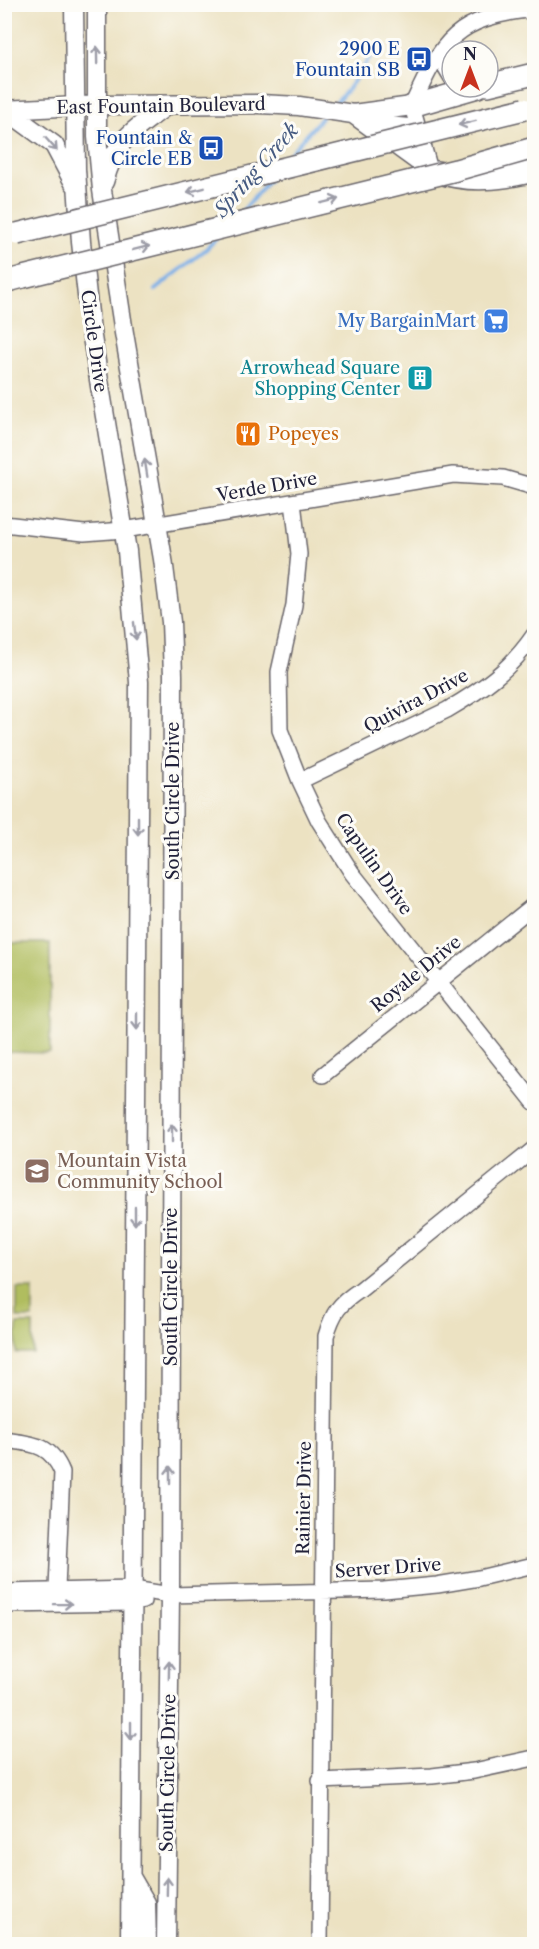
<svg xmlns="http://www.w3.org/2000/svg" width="539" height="1949" viewBox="0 0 539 1949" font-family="'Libre Caslon Text',serif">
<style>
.green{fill:#b0bd5f;stroke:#69704d;stroke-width:1.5}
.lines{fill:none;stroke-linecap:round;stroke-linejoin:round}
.stream{stroke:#79aee7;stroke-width:4}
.minor-casing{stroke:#69656a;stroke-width:18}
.major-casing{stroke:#69656a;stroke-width:21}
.highway-casing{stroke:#69656a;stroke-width:24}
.minor{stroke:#fff;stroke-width:15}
.major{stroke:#fff;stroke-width:18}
.highway{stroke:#fff;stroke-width:21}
.highway-bridge-casing{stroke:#69656a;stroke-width:24;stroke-linecap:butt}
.highway-bridge{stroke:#fff;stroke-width:21}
.oneway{stroke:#9c9ca7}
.labels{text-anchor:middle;stroke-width:6;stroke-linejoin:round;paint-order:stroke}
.transit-label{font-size:18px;fill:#164399;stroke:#fdfcf7;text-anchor:end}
.street-label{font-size:18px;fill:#22223b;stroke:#fdfcf7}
.shop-label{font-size:18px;fill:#366cbe;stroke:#fdfcf7;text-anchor:end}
.culture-label{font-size:18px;fill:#0d838f;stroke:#fdfcf7;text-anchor:end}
.food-label{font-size:18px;fill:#c56008;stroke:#fdfcf7;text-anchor:start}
.education-label{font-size:18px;fill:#785e54;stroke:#fdfcf7;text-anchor:start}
.water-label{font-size:20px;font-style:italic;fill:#455a80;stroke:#fdfcf7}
</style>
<rect width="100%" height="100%" fill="#fdfcf7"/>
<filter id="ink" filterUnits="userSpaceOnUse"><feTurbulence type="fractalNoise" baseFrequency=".0167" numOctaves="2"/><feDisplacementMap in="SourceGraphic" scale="12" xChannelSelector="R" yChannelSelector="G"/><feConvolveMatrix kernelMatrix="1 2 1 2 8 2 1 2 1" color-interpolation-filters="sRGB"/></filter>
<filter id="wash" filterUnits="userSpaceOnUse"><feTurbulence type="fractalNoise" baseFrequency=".008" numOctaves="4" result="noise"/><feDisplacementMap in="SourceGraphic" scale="24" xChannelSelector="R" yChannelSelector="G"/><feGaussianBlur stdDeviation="1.35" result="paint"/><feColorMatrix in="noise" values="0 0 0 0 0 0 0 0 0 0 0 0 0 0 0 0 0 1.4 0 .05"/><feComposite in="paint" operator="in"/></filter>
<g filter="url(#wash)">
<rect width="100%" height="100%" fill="#ece2c2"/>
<path class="green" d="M 5,943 L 50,943 L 50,1053 L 5,1052 Z
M 17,1288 L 33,1288 L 33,1318 L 17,1318 Z
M 17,1324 L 33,1324 L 33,1353 L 16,1353 Z"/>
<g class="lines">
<path class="stream" d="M 334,105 L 348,89 L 370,58
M 286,158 L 322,117
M 240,214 L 268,181
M 155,290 L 205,250 L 216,239"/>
</g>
</g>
<g filter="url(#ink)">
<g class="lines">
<g class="minor-casing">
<path id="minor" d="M 443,49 L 446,68 L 452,78
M 430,170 L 412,106 C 443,38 456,18 534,9
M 293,502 L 299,554 L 294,605 L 279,672 L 280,730 L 300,781 L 319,821 L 352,873 L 534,1102
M 4,524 L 84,533 L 124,530 L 453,475 L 503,478 L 534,487
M 300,781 L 447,710 C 483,689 510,670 534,635
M 323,1075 L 534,905
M 4,1440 C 32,1444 50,1443 62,1472 L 57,1589
M 4,1592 L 133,1589 L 170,1595 L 384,1590 L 437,1585 L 479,1578 L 534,1565
M 4,1605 L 132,1603 L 143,1601
M 320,1781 L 432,1776 L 474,1771 L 534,1758
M 320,1944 L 326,1336 C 333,1312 339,1304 360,1290 L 534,1149"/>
</g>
<g class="major-casing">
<path id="major" d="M 74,4 L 76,169 L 81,242 L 91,331 L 127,551 L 139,682 L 130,1944
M 97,4 L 97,137 L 102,190 L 124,333 L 163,559 L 171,622 L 173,675 L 170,1595 L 166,1944
M 4,110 L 98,105 L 260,104 L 299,106 L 353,114 L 412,106
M 6,110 L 54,145 L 74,183
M 353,114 L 430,170
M 368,124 L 418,129
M 104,182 C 116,138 132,132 166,106
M 131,1877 L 146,1903 L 147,1944"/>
</g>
<g class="highway-casing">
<path id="highway" d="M 488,85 L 534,74
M 412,106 L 478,87
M 437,172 C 470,183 501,179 534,171
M 4,282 L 23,277"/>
</g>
<use href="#minor" class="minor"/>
<use href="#major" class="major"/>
<use href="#highway" class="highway"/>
<g class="highway-bridge-casing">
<path id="highway-bridge" d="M 17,234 L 524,109
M 23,277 L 456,170 L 534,148"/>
</g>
<use href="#highway-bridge" class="highway-bridge"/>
</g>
<defs><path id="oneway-shaft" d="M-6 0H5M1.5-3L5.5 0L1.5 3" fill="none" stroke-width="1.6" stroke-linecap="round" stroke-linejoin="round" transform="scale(1.5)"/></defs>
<g class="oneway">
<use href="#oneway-shaft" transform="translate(97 55) rotate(-91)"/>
<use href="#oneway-shaft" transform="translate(467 123) rotate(166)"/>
<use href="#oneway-shaft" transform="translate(51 144) rotate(48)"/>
<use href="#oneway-shaft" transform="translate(196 190) rotate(166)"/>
<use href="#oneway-shaft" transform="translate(330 201) rotate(-14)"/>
<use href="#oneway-shaft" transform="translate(141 248) rotate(-14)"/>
<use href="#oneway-shaft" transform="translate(146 468) rotate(-99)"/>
<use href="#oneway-shaft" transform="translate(135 631) rotate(83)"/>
<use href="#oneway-shaft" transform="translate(138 826) rotate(90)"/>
<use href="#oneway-shaft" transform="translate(137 1021) rotate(90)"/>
<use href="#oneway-shaft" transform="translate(172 1133) rotate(-90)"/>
<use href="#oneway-shaft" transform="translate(135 1216) rotate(90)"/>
<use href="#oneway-shaft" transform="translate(170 1475) rotate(-90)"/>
<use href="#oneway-shaft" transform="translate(63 1604) rotate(-1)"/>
<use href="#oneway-shaft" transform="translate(169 1670) rotate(-89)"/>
<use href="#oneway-shaft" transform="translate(131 1731) rotate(90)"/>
<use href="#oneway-shaft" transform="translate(167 1886) rotate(-89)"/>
</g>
</g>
<defs>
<g id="bus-square" transform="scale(1.35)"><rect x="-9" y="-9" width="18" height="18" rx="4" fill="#1a4fb4" stroke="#fdfcf7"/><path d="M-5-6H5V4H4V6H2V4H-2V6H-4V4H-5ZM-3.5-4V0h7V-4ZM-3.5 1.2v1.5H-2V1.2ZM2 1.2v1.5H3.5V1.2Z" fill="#fff"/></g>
<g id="supermarket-square" transform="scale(1.35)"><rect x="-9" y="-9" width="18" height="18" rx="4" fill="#3f7fe0" stroke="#fdfcf7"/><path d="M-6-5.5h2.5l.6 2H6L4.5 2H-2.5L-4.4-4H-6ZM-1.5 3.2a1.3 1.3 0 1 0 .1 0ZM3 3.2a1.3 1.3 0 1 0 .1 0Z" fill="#fff"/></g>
<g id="building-square" transform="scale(1.35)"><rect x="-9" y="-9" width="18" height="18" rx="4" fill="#0f9aa8" stroke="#fdfcf7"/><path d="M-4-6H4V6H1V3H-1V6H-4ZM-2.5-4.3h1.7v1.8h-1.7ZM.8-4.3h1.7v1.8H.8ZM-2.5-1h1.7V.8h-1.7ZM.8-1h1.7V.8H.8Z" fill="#fff"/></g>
<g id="restaurant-square" transform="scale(1.35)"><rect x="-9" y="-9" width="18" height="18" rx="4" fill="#e8710a" stroke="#fdfcf7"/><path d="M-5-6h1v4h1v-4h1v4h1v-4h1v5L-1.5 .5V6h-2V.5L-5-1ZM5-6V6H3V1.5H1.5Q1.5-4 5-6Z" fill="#fff"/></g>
<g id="school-square" transform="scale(1.35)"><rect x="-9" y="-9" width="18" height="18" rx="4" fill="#8d6e63" stroke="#fdfcf7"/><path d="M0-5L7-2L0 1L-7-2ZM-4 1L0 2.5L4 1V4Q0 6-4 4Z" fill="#fff"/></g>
</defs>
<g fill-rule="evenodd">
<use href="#bus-square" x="419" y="59"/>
<use href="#bus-square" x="211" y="148"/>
<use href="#supermarket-square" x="496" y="321"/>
<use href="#building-square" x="420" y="378"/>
<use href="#restaurant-square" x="248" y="434"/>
<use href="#school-square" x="37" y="1171"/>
</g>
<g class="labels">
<g class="transit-label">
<text x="400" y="55">2900 E<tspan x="400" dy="21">Fountain SB</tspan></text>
<text x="192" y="144">Fountain &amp;<tspan x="192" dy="21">Circle EB</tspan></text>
</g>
<g class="street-label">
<text transform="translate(161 106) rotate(-1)" y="6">East Fountain Boulevard</text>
<text transform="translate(94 341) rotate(82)" y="6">Circle Drive</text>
<text transform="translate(267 487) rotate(-10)" y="6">Verde Drive</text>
<text transform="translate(416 701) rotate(-28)" y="6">Quivira Drive</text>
<text transform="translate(173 801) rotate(-90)" y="6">South Circle Drive</text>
<text transform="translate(374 864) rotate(55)" y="6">Capulin Drive</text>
<text transform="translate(416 974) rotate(-39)" y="6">Royale Drive</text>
<text transform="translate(171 1287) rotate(-90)" y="6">South Circle Drive</text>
<text transform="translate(304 1498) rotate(-89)" y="6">Rainier Drive</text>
<text transform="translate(388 1568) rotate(-4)" y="6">Server Drive</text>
<text transform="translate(168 1773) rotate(-89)" y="6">South Circle Drive</text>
</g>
<g class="shop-label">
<text x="476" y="327">My BargainMart</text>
</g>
<g class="culture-label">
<text x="400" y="374">Arrowhead Square<tspan x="400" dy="21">Shopping Center</tspan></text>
</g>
<g class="food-label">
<text x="268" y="440">Popeyes</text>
</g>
<g class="education-label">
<text x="57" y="1167">Mountain Vista<tspan x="57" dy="21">Community School</tspan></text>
</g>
<g class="water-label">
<text transform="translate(256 170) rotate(-49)" y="7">Spring Creek</text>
</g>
</g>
<rect width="539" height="1949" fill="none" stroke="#fdfcf7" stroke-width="24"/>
<g transform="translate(470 69)"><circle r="28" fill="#fdfcf7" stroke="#a5a5ac" stroke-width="1.5"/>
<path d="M0-4.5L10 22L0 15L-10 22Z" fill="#c8321e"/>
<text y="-9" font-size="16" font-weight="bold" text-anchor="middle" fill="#22223b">N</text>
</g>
</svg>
